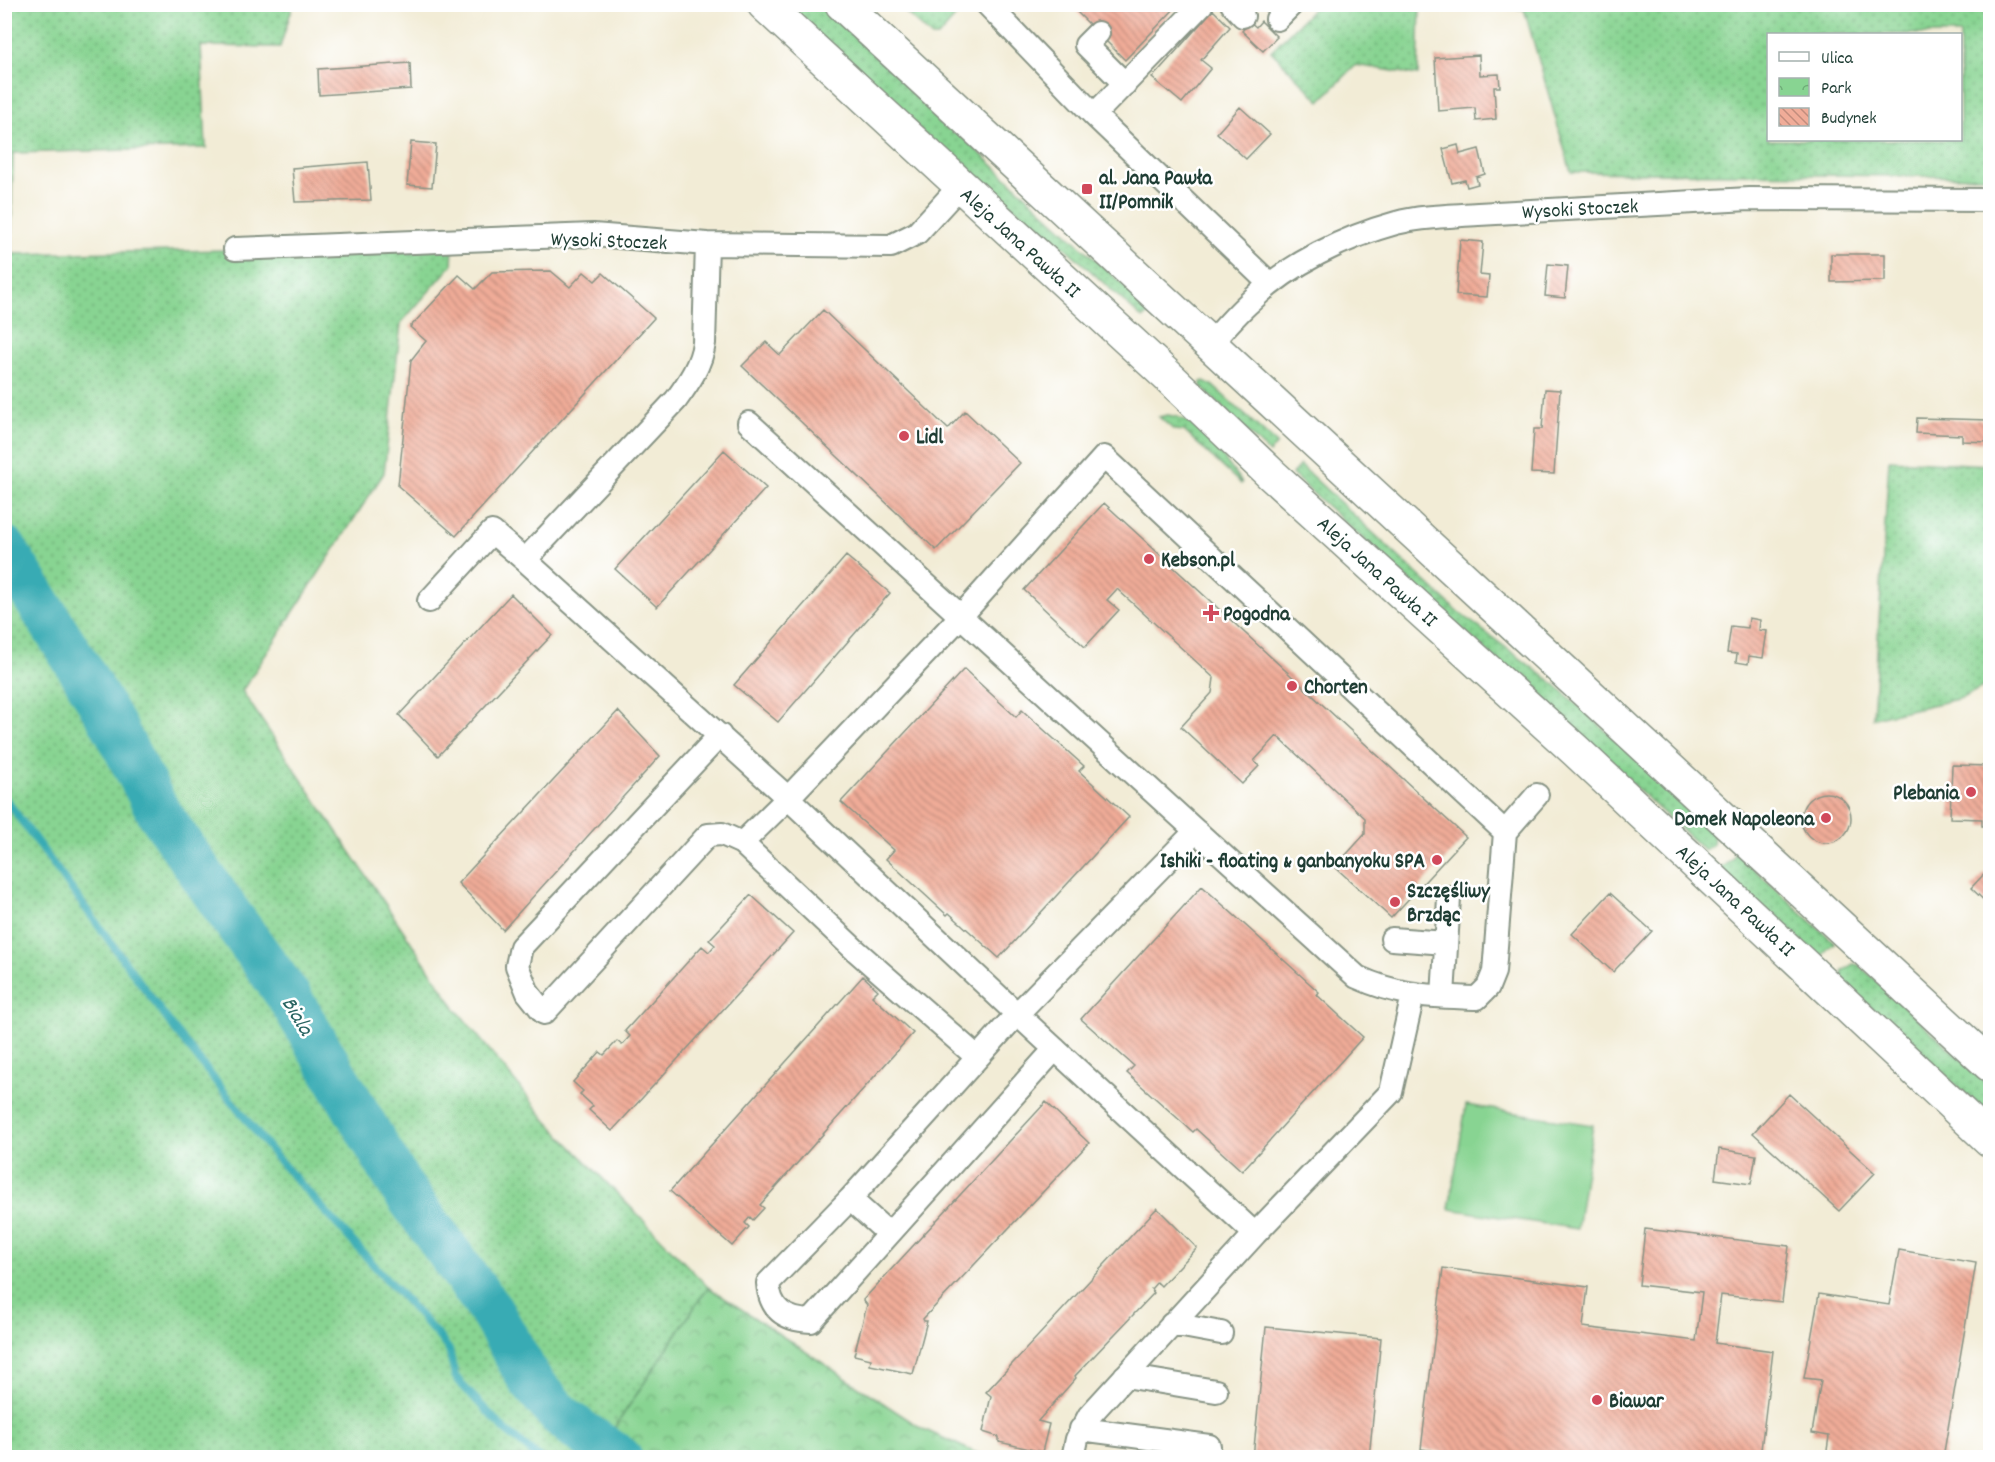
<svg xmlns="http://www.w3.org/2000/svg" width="1995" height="1462" viewBox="0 0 1995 1462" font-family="Dekko,sans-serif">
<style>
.grass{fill:url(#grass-dots);stroke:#548863;stroke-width:1.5;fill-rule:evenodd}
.park{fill:url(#park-crowns);stroke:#548863;stroke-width:1.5}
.garden{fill:#88d492;stroke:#548863;stroke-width:1.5}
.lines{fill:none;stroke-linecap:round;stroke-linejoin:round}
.stream{stroke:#39abb4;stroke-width:8}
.river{stroke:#39abb4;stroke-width:45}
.building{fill:url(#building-back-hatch)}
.street-casing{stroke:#889485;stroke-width:26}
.secondary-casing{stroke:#889485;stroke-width:36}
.street{stroke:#fff;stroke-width:22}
.secondary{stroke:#fff;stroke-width:33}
.poi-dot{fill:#d1495b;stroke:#fff;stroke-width:2}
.labels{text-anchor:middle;stroke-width:5;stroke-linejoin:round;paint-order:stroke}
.poi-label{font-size:21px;font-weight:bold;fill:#1f3d34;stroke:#fff;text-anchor:start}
.street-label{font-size:21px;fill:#1f3d34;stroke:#fff}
.water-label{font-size:22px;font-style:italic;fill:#286461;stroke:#fff}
</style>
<defs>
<pattern id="grass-dots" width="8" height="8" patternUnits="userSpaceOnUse" patternTransform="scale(1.5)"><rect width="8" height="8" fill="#88d492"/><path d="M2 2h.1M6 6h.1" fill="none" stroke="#6fad78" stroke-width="1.8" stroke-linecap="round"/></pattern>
<pattern id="park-crowns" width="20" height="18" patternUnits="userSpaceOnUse" patternTransform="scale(1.5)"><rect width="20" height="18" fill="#88d492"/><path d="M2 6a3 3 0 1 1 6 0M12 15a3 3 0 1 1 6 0" fill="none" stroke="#6fad78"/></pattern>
<pattern id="building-back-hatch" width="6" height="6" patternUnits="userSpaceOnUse" patternTransform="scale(1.5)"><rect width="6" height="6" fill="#f0ac98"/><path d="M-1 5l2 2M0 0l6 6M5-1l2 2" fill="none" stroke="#c28d7d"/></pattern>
</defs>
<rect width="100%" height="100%" fill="#fff"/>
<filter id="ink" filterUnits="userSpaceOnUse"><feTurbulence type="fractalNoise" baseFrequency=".0167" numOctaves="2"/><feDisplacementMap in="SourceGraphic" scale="12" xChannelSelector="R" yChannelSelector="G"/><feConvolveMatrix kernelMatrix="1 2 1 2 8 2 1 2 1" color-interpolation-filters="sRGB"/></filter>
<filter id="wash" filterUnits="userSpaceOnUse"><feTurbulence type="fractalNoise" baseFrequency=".008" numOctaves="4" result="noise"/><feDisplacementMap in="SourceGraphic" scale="24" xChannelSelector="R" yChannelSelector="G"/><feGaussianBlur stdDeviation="1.35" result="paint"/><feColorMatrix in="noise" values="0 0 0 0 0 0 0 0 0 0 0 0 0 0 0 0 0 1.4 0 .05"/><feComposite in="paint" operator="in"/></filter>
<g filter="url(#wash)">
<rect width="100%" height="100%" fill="#f2ecd6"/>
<path class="grass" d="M 5,5 L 293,5 L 280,47 L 201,46 L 206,148 L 13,153 L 11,254 L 453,246 L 452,265 L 401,323 L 384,473 L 242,691 L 456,1009 L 547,1121 L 708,1287 L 603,1445 L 626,1457 L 5,1458 Z
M 784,5 L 820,5 L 1151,311 L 1143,319 L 1057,240 L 949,158 Z
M 898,5 L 966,5 L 938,37 L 932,37 Z
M 1317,5 L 1420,5 L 1418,75 L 1356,65 L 1320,101 L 1271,51 Z
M 1467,5 L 1990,5 L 1990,177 L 1571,172 L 1524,9 ZM 1768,34 L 1960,34 L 1960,140 L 1768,140 Z
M 1204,381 L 1212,385 L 1277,444 L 1269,453 L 1201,387 L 1201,382 Z
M 1168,415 C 1201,418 1223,459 1242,483 L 1241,484 L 1184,431 L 1174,430 L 1159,417 Z
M 1889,460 L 1990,465 L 1990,683 L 1962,698 L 1873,718 Z
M 1300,465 L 1456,610 L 1557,686 L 1712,830 L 1714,836 L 1713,844 L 1704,850 L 1292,474 Z
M 1735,852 L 1835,943 L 1828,948 L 1819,960 L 1720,869 L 1732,859 Z
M 1853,964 L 1859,965 L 1990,1086 L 1990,1117 L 1842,981 L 1843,971 Z"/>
<path class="park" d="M 708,1287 L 921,1428 L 985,1457 L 626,1458 L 603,1445 Z"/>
<path class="garden" d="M 1466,1105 L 1593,1125 L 1577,1229 L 1449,1209 Z"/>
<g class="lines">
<path class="stream" d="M 4,797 L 175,1030 L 276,1157 L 440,1338 L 449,1350 L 455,1376 L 463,1386 L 505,1430 L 539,1458"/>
<path class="river" d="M 4,548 L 82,672 L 116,730 L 158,811 L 220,901 L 289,997 L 400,1185 L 491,1311 L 530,1380 L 559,1414 L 579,1430 L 620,1458"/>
</g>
<g id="blocks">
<path class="building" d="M 421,4 L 434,4 L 428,11 Z
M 1069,4 L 1179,4 L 1125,60 Z
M 1213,10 L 1230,27 L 1201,60 L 1211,68 L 1182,103 L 1152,78 Z
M 1261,21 L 1277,37 L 1263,51 L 1242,31 L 1250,22 L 1256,27 Z
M 1479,55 L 1480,75 L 1499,74 L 1500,87 L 1494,87 L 1496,119 L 1476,121 L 1475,108 L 1438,111 L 1435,58 Z
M 410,63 L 411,89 L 319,95 L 318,69 Z
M 1240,107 L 1270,134 L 1246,159 L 1217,133 Z
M 411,142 L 436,144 L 432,187 L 407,185 Z
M 1458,145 L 1460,154 L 1479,149 L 1485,174 L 1476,177 L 1478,184 L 1467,187 L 1465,180 L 1452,183 L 1443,149 Z
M 368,162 L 371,200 L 295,202 L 292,168 Z
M 1460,240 L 1483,242 L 1480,275 L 1489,276 L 1487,297 L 1456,295 Z
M 1831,254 L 1885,254 L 1885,281 L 1831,282 Z
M 1548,264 L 1568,266 L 1565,298 L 1545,296 Z
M 551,271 L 570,287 L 584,272 L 595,281 L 603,273 L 654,318 L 456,536 L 398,486 L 411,360 L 426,341 L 410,327 L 459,275 L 475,289 L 492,272 Z
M 823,310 L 948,429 L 965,411 L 1020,463 L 936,550 L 742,366 L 766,342 L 780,355 Z
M 1545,389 L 1560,390 L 1554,474 L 1531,473 L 1534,429 L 1542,429 Z
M 1917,418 L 1989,420 L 1989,442 L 1962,441 L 1962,435 L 1916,433 Z
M 724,450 L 766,488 L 657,607 L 615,569 Z
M 1104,503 L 1466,837 L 1391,918 L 1335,867 L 1365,834 L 1365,818 L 1277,736 L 1254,761 L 1259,766 L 1242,784 L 1181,727 L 1212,693 L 1214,678 L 1117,589 L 1107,600 L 1119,610 L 1085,647 L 1024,590 Z
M 846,556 L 890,593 L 778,722 L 734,685 Z
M 511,594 L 552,635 L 438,756 L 399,715 Z
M 1749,618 L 1760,620 L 1759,630 L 1767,631 L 1763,658 L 1749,656 L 1748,664 L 1736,662 L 1737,654 L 1727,653 L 1731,626 L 1748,628 Z
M 964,669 L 1016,717 L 1022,710 L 1084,766 L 1079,771 L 1129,817 L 999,958 L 949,913 L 947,915 L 886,859 L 894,850 L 841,802 Z
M 618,711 L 660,756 L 503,930 L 458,883 Z
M 1952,765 L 1990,766 L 1990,826 L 1982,826 L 1982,819 L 1950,818 Z
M1801 818a25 25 0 1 1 50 0a25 25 0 1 1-50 0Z
M 1985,873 L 1990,878 L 1990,906 L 1971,888 Z
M 1202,886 L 1319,992 L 1317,995 L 1363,1037 L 1242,1171 L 1196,1129 L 1193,1132 L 1127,1073 L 1134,1066 L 1081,1019 Z
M 1610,893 L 1652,931 L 1613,972 L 1572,934 Z
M 751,895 L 793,933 L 612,1131 L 589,1110 L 593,1106 L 580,1094 L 583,1091 L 573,1082 L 600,1052 L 604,1055 L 617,1041 L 622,1045 L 630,1036 L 625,1031 L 702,946 L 709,952 L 715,945 L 709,940 Z
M 863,976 L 878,990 L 872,996 L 913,1033 L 760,1205 L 764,1208 L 753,1220 L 750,1217 L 745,1223 L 749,1227 L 732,1246 L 670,1191 Z
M 1789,1094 L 1875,1173 L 1839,1211 L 1753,1133 Z
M 1046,1102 L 1089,1143 L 923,1319 L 924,1321 L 927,1321 L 913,1374 L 870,1365 L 871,1359 L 854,1355 L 867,1305 L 863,1300 Z
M 1719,1149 L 1756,1155 L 1751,1184 L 1715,1179 Z
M 1157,1208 L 1197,1248 L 1161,1286 L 1157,1282 L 1151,1289 L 1154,1293 L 1075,1376 L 1076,1378 L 1038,1421 L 1049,1424 L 1042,1452 L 999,1442 L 999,1437 L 983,1432 L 991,1396 L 986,1392 Z
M 1645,1229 L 1789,1246 L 1782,1302 L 1721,1295 L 1715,1343 L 1773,1351 L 1760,1458 L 1441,1458 L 1442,1452 L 1421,1449 L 1443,1268 L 1588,1287 L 1583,1327 L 1696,1341 L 1702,1292 L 1639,1285 Z
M 1899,1250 L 1976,1263 L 1943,1458 L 1826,1458 L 1829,1436 L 1812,1433 L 1821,1380 L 1804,1378 L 1819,1294 L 1889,1305 Z
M 1266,1327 L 1381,1338 L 1369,1458 L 1253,1458 Z"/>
</g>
</g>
<g filter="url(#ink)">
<use href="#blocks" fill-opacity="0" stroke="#889485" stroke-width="1.5"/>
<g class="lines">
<g class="street-casing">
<path id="street" d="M 987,4 L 1094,115 L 1270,284
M 1232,4 L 1243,16
M 1277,19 L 1292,4
M 1098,33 L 1086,45 L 1125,84
M 1094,115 L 1202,4
M 707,244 L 704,343 C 701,365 689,382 676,400 L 525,560 L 788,798 L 742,843 L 854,949 L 977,1057
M 235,249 L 593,235 L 707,244 L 891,246 L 917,233 L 960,186
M 1210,344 C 1223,330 1236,314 1251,301 C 1289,264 1345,237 1396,223 C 1422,216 1451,216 1478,214 L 1749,199 L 1990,200
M 749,423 L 1196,831
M 429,601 L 492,532 L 525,560
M 720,735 L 521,947 L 517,966 L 528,993 L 544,1013 L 708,835 L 722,834 L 742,843
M 1392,939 L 1446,943
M 1413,995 L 1391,1092 L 1255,1234 L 1017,1014 L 788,798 L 962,615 L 1104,457 L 1505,832
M 1443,996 L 1449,898
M 1055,1049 L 811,1321 C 785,1320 770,1310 768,1283 L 850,1199 L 1017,1014 L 1196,831 L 1357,977 C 1401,997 1430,996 1477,998 L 1488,987 L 1494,972 L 1505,832 L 1537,795
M 850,1199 L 889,1234
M 1172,1324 L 1221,1333
M 1125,1376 L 1216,1391
M 1081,1429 L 1209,1446
M 1073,1458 L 1077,1439 L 1089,1416 L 1255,1234"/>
</g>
<g class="secondary-casing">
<path id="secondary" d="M 764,4 L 1172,380 L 1272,475 L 1576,751 L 1990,1140
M 842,4 L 1990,1065"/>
</g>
<use href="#street" class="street"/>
<use href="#secondary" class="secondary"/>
</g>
</g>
<g class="poi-dot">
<rect x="1081" y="183" width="12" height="12" rx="3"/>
<circle cx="904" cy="436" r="6"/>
<circle cx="1149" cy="559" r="6"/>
<path d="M1208 604h6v6h6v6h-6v6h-6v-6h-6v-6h6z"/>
<circle cx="1292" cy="686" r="6"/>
<circle cx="1971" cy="792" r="6"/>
<circle cx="1826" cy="818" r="6"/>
<circle cx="1437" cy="860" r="6"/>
<circle cx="1395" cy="902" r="6"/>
<circle cx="1597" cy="1400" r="6"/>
</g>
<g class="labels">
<g class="poi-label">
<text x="1099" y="184">al. Jana Pawła<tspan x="1099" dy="24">II/Pomnik</tspan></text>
<text x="916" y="443">Lidl</text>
<text x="1161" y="566">Kebson.pl</text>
<text x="1223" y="620">Pogodna</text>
<text x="1304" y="693">Chorten</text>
<text x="1959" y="799" text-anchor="end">Plebania</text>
<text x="1814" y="825" text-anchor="end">Domek Napoleona</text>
<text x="1425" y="867" text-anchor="end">Ishiki - floating &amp; ganbanyoku SPA</text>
<text x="1407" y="897">Szczęśliwy<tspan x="1407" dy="24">Brzdąc</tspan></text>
<text x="1609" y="1407">Biawar</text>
</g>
<g class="street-label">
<text transform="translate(1580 208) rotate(-3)" y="7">Wysoki Stoczek</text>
<text transform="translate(609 240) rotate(2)" y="7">Wysoki Stoczek</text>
<text transform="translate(1021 242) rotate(42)" y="7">Aleja Jana Pawła II</text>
<text transform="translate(1378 571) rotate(42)" y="7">Aleja Jana Pawła II</text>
<text transform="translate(1736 900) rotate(43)" y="7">Aleja Jana Pawła II</text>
</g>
<g class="water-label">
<text transform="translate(299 1015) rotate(59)" y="8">Biala</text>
</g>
</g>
<rect width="1995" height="1462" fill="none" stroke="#fff" stroke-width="24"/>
<rect x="1767" y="33" width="195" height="108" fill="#ffffff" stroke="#a5b1ae" stroke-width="1.5"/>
<rect x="1779" y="52" width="30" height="9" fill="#ffffff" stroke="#a5b1ae" stroke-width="1.5"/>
<text x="1821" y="63" font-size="18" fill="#1f3d34">Ulica</text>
<rect x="1779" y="78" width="30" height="18" fill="url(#park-crowns)" stroke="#a5b1ae" stroke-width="1.5"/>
<text x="1821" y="93" font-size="18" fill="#1f3d34">Park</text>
<rect x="1779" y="108" width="30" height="18" fill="url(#building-back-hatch)" stroke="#a5b1ae" stroke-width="1.5"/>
<text x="1821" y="123" font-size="18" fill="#1f3d34">Budynek</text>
</svg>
